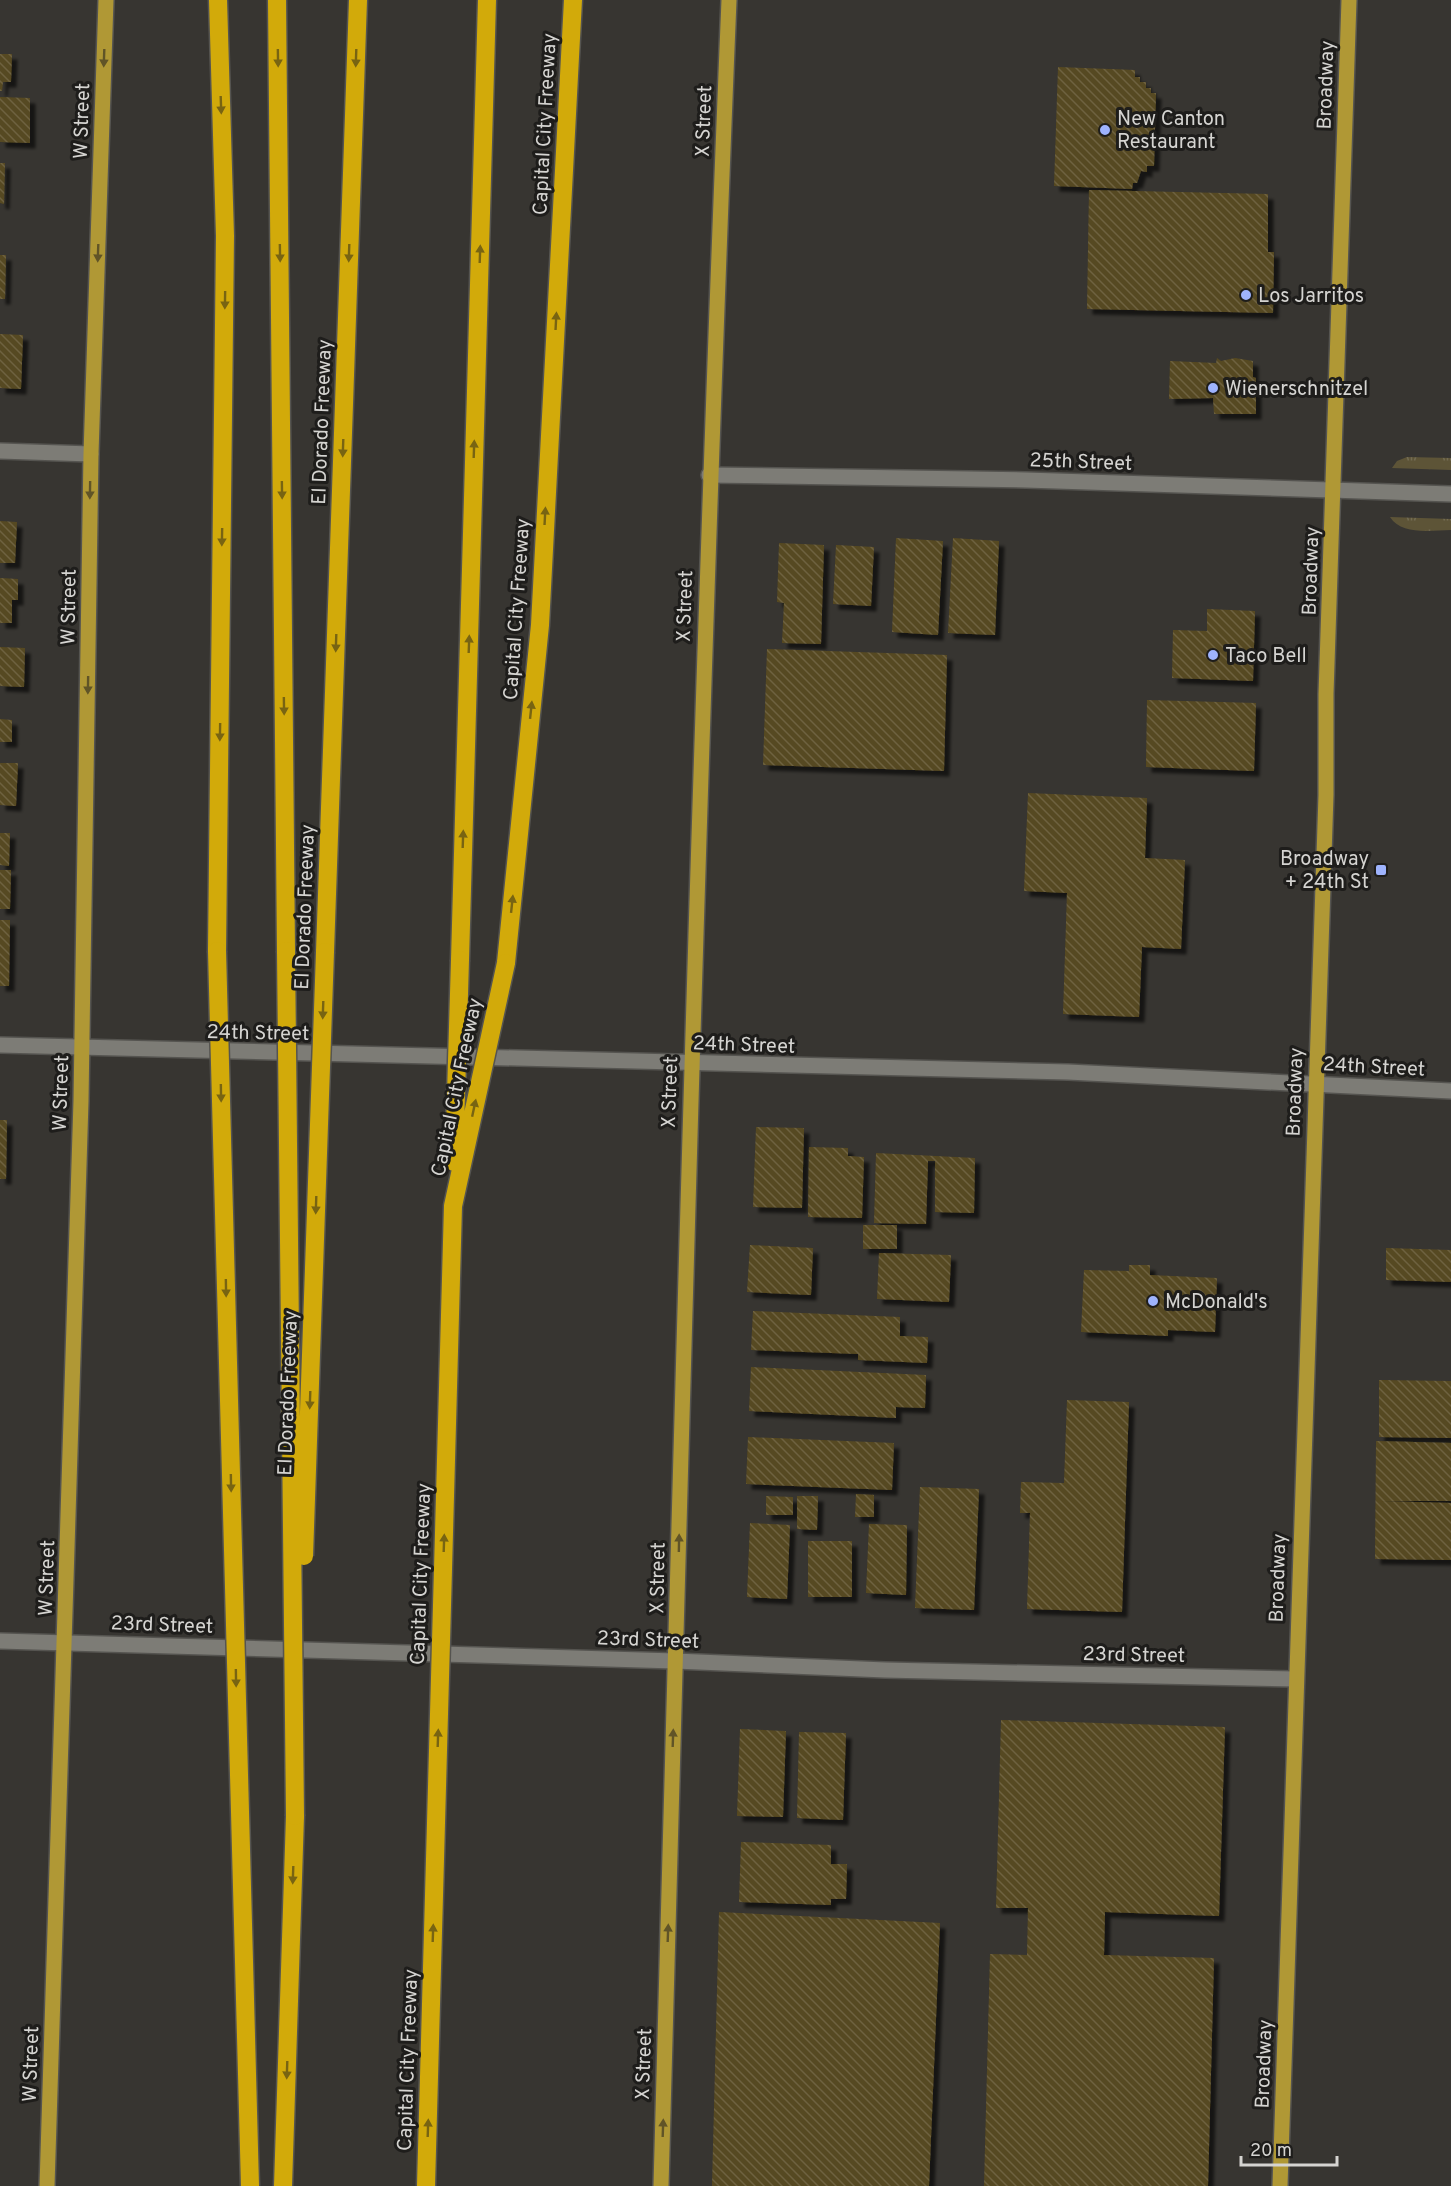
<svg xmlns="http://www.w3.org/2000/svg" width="1451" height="2186" viewBox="0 0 1451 2186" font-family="Overpass,sans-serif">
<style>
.grass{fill:url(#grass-tufts)}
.building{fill:url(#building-back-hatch);filter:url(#shadow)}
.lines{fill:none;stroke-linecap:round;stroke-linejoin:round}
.minor-casing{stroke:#555450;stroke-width:18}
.major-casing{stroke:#555450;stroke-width:18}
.highway-casing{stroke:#555450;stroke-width:21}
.minor{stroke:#7d7c76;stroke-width:15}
.major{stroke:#b09835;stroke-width:15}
.highway{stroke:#d2aa0a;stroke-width:18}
.highway-bridge-casing{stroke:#555450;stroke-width:21;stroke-linecap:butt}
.highway-bridge{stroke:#d2aa0a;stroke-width:18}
.oneway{fill:#605427}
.oneway2{fill:#786412}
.poi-dot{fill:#9eb3fd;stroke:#1e1d1b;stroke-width:2}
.labels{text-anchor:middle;stroke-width:6;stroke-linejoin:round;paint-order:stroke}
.street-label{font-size:20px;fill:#d5d4d1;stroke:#1e1d1b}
.poi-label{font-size:20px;fill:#d5d4d1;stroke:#1e1d1b;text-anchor:start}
</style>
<defs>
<pattern id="grass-tufts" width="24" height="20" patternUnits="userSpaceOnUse" patternTransform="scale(1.5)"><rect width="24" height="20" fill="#5d5437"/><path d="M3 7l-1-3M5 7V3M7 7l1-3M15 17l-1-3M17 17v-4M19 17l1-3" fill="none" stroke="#736c53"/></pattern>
<pattern id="building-back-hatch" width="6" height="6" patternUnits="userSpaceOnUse" patternTransform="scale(1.5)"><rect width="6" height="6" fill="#574920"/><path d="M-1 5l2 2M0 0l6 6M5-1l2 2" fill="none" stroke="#6e623f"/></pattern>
<filter id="shadow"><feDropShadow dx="5.5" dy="5.5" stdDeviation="1.5" flood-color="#0009"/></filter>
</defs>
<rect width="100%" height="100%" fill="#373531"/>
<path class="grass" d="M 1407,457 L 1451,458 L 1451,470 L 1392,468 L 1397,461 Z
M 1390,517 L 1451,519 L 1451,530 C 1432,530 1402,536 1390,517 Z"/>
<path class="building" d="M 0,54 L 12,54 L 11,82 L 3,82 L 2,91 L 0,91 Z
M 1058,67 L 1135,70 L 1135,77 L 1140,77 L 1140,82 L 1146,82 L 1146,88 L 1151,88 L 1151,93 L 1156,93 L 1154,166 L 1147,166 L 1147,172 L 1141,171 L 1137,183 L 1133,183 L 1132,189 L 1054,186 Z
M 0,97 L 30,98 L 30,143 L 0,142 Z
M 0,163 L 5,163 L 4,204 L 0,203 Z
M 1089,190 L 1268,194 L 1268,252 L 1274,252 L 1273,313 L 1087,309 Z
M 0,255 L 6,255 L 5,299 L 0,299 Z
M 0,334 L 23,335 L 21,389 L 0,388 Z
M 1217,358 L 1221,361 L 1235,358 L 1253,361 L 1253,377 L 1256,378 L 1256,414 L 1214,414 L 1213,398 L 1169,399 L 1170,361 L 1216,363 Z
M 0,521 L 17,522 L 15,563 L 0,563 Z
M 896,538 L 943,541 L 938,635 L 892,632 Z
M 953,538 L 999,541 L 995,635 L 948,633 Z
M 779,543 L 824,545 L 821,644 L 782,643 L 784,603 L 777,602 Z
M 836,545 L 874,547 L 871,606 L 833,604 Z
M 0,578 L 18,579 L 18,600 L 12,600 L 12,623 L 0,623 Z
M 1207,609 L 1255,611 L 1253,681 L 1172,678 L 1173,630 L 1207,631 Z
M 0,647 L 25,648 L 24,687 L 0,686 Z
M 767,649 L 947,655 L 944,771 L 763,765 Z
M 1147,700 L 1256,703 L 1254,771 L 1146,767 Z
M 0,719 L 12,720 L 12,742 L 0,742 Z
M 0,763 L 18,763 L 16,806 L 0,805 Z
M 1028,793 L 1147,798 L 1145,858 L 1185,860 L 1181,949 L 1142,947 L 1139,1017 L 1063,1014 L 1067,893 L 1024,891 Z
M 0,833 L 10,833 L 9,866 L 0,865 Z
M 0,870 L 11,870 L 10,909 L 0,909 Z
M 0,920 L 10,920 L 9,986 L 0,986 Z
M 0,1120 L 7,1120 L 6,1179 L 0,1179 Z
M 756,1127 L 804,1128 L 802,1208 L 753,1207 Z
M 809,1147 L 848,1148 L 848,1156 L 864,1157 L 862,1218 L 808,1217 Z
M 876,1153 L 975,1158 L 974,1213 L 935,1212 L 935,1161 L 928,1161 L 926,1224 L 874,1223 Z
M 863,1225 L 897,1225 L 897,1249 L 863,1249 Z
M 750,1245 L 813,1248 L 811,1295 L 747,1292 Z
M 1386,1248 L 1451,1250 L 1451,1282 L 1386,1280 Z
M 879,1253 L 951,1255 L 949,1302 L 877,1299 Z
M 1129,1265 L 1150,1265 L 1150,1275 L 1217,1278 L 1215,1332 L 1168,1330 L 1168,1336 L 1081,1332 L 1084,1270 L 1129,1271 Z
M 753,1311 L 900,1317 L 900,1336 L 928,1337 L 927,1363 L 858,1360 L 858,1354 L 751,1350 Z
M 751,1367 L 926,1375 L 925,1408 L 896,1407 L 896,1418 L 749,1411 Z
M 1379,1380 L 1451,1381 L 1451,1438 L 1379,1437 Z
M 1067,1400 L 1129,1402 L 1122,1612 L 1027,1609 L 1030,1513 L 1020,1513 L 1021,1482 L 1064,1483 Z
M 748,1437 L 894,1443 L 892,1490 L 746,1484 Z
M 1376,1441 L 1451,1443 L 1451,1501 L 1380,1501 L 1451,1503 L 1451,1560 L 1375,1559 Z
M 920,1487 L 979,1489 L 974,1610 L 915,1608 Z
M 856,1494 L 874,1495 L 874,1517 L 855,1517 Z
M 766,1496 L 793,1497 L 793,1515 L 766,1515 Z
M 797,1496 L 818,1496 L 817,1530 L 797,1529 Z
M 750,1523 L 790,1525 L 787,1599 L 747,1597 Z
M 869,1524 L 907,1525 L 906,1595 L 866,1593 Z
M 808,1541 L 852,1541 L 852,1597 L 808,1597 Z
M 1001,1720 L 1225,1727 L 1219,1916 L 1105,1912 L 1104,1955 L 1214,1958 L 1208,2186 L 984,2186 L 990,1954 L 1027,1955 L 1028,1908 L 996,1908 Z
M 740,1729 L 786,1731 L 783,1817 L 737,1816 Z
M 799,1732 L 846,1733 L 843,1820 L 797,1818 Z
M 741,1842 L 831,1845 L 831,1864 L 847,1864 L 846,1899 L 831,1899 L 831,1905 L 739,1902 Z
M 719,1912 L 940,1923 L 929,2186 L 712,2186 Z"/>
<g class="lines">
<g class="minor-casing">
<path id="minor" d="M 0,451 L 91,454
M 709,475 L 1026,480 L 1451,494
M 0,1045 L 1068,1072 L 1451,1091
M 0,1641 L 675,1661 L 885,1670 L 1295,1679"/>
</g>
<g class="major-casing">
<path id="major" d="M 47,2186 L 81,1101 L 91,454 L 106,0
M 661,2186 C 681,1457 699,728 729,0
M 1280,2186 L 1326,795 L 1326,694 L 1349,0"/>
</g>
<g class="highway-casing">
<path id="highway" d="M 277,0 L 286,951
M 217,951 L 225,236 L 218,0
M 325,952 L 358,0
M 460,960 L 487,0
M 506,963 L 540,625 L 573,0
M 283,2186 L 295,1816"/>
</g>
<use href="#minor" class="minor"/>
<use href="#major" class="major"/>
<use href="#highway" class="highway"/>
<g class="highway-bridge-casing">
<path id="highway-bridge" d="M 217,951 L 250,2186
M 286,951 L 295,1816
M 454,1162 L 460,960
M 304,1556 L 325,952
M 426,2186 L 453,1206 L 506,963"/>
</g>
<use href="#highway-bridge" class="highway-bridge"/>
</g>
<defs><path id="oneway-solid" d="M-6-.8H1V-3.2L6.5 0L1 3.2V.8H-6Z" transform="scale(1.5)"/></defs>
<g class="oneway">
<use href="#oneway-solid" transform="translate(104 58) rotate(92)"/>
<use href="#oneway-solid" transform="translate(98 253) rotate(92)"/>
<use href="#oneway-solid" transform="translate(90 490) rotate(91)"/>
<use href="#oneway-solid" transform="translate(88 685) rotate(91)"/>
<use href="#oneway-solid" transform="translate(679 1543) rotate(-89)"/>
<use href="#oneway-solid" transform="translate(673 1738) rotate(-88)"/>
<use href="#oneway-solid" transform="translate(668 1933) rotate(-88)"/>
<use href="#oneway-solid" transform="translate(663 2128) rotate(-88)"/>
</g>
<g class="oneway2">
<use href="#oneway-solid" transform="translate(278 58) rotate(89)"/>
<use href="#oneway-solid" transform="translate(356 58) rotate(92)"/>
<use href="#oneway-solid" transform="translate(221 105) rotate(88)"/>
<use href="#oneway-solid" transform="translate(280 253) rotate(89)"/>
<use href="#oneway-solid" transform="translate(349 253) rotate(92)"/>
<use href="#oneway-solid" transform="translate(480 254) rotate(-88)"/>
<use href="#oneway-solid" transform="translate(225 300) rotate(91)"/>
<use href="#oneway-solid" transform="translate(556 321) rotate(-87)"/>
<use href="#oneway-solid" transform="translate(343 448) rotate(92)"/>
<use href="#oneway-solid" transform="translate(474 449) rotate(-88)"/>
<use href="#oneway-solid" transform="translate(282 490) rotate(89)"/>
<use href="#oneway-solid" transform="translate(545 516) rotate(-87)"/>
<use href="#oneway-solid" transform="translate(222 537) rotate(91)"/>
<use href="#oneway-solid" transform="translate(336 643) rotate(92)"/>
<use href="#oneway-solid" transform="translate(469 644) rotate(-88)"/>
<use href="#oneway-solid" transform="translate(284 706) rotate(89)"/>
<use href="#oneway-solid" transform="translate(531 710) rotate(-84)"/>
<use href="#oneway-solid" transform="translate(220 732) rotate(91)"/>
<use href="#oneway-solid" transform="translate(463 839) rotate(-88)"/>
<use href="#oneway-solid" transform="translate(512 904) rotate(-84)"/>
<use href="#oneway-solid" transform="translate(323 1010) rotate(92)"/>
<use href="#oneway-solid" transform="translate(221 1093) rotate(89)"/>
<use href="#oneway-solid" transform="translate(474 1108) rotate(-78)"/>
<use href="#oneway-solid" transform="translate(316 1205) rotate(92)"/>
<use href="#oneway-solid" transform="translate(226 1288) rotate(89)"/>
<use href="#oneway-solid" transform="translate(310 1400) rotate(92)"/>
<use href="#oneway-solid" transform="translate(231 1483) rotate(89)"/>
<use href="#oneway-solid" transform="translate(444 1543) rotate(-88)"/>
<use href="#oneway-solid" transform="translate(236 1678) rotate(89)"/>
<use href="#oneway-solid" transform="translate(438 1738) rotate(-88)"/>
<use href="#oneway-solid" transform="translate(293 1875) rotate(92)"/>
<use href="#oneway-solid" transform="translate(433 1933) rotate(-88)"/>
<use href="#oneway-solid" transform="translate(287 2070) rotate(92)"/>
<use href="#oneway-solid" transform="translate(428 2128) rotate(-88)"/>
</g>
<g class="poi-dot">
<circle cx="1105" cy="130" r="6"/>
<circle cx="1246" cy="295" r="6"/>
<circle cx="1213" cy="388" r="6"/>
<circle cx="1213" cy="655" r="6"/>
<rect x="1375" y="864" width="12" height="12" rx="3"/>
<circle cx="1153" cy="1301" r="6"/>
</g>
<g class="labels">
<g class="street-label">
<text transform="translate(1325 85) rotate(-88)" y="7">Broadway</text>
<text transform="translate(81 121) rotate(-88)" y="7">W Street</text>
<text transform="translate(703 121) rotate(-88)" y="7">X Street</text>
<text transform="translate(544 124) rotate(-87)" y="7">Capital City Freeway</text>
<text transform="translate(321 422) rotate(-88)" y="7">El Dorado Freeway</text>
<text transform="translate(1081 461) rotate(2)" y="7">25th Street</text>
<text transform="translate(1310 571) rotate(-88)" y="7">Broadway</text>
<text transform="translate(684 606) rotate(-88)" y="7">X Street</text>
<text transform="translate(68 607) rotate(-89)" y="7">W Street</text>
<text transform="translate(516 609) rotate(-86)" y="7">Capital City Freeway</text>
<text transform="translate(304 907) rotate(-88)" y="7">El Dorado Freeway</text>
<text transform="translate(258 1032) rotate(1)" y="7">24th Street</text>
<text transform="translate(744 1044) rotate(2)" y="7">24th Street</text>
<text transform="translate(1374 1066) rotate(3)" y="7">24th Street</text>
<text transform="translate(456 1087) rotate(-78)" y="7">Capital City Freeway</text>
<text transform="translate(669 1092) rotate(-88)" y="7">X Street</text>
<text transform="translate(1294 1092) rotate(-88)" y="7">Broadway</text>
<text transform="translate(60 1093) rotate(-88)" y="7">W Street</text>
<text transform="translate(287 1393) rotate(-88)" y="7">El Dorado Freeway</text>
<text transform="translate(420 1574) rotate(-88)" y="7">Capital City Freeway</text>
<text transform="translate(46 1578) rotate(-88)" y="7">W Street</text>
<text transform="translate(657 1578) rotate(-89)" y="7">X Street</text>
<text transform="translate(1277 1578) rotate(-88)" y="7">Broadway</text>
<text transform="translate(162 1624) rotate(2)" y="7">23rd Street</text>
<text transform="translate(648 1639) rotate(2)" y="7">23rd Street</text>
<text transform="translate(1134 1654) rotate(1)" y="7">23rd Street</text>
<text transform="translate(407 2060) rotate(-88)" y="7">Capital City Freeway</text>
<text transform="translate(30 2064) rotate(-88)" y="7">W Street</text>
<text transform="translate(643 2064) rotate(-88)" y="7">X Street</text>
<text transform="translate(1263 2064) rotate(-88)" y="7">Broadway</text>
</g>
<g class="poi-label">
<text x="1117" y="125">New Canton<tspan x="1117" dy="23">Restaurant</tspan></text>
<text x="1258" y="302">Los Jarritos</text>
<text x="1225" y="395">Wienerschnitzel</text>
<text x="1225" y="662">Taco Bell</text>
<text x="1369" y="865" text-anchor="end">Broadway<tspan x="1369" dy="23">+ 24th St</tspan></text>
<text x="1165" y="1308">McDonald's</text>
</g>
</g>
<path d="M1241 2156v9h96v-9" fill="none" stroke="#d5d4d1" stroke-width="3"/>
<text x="1250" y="2156" font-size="18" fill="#d5d4d1" stroke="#1e1d1b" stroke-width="4.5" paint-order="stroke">20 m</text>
</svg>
